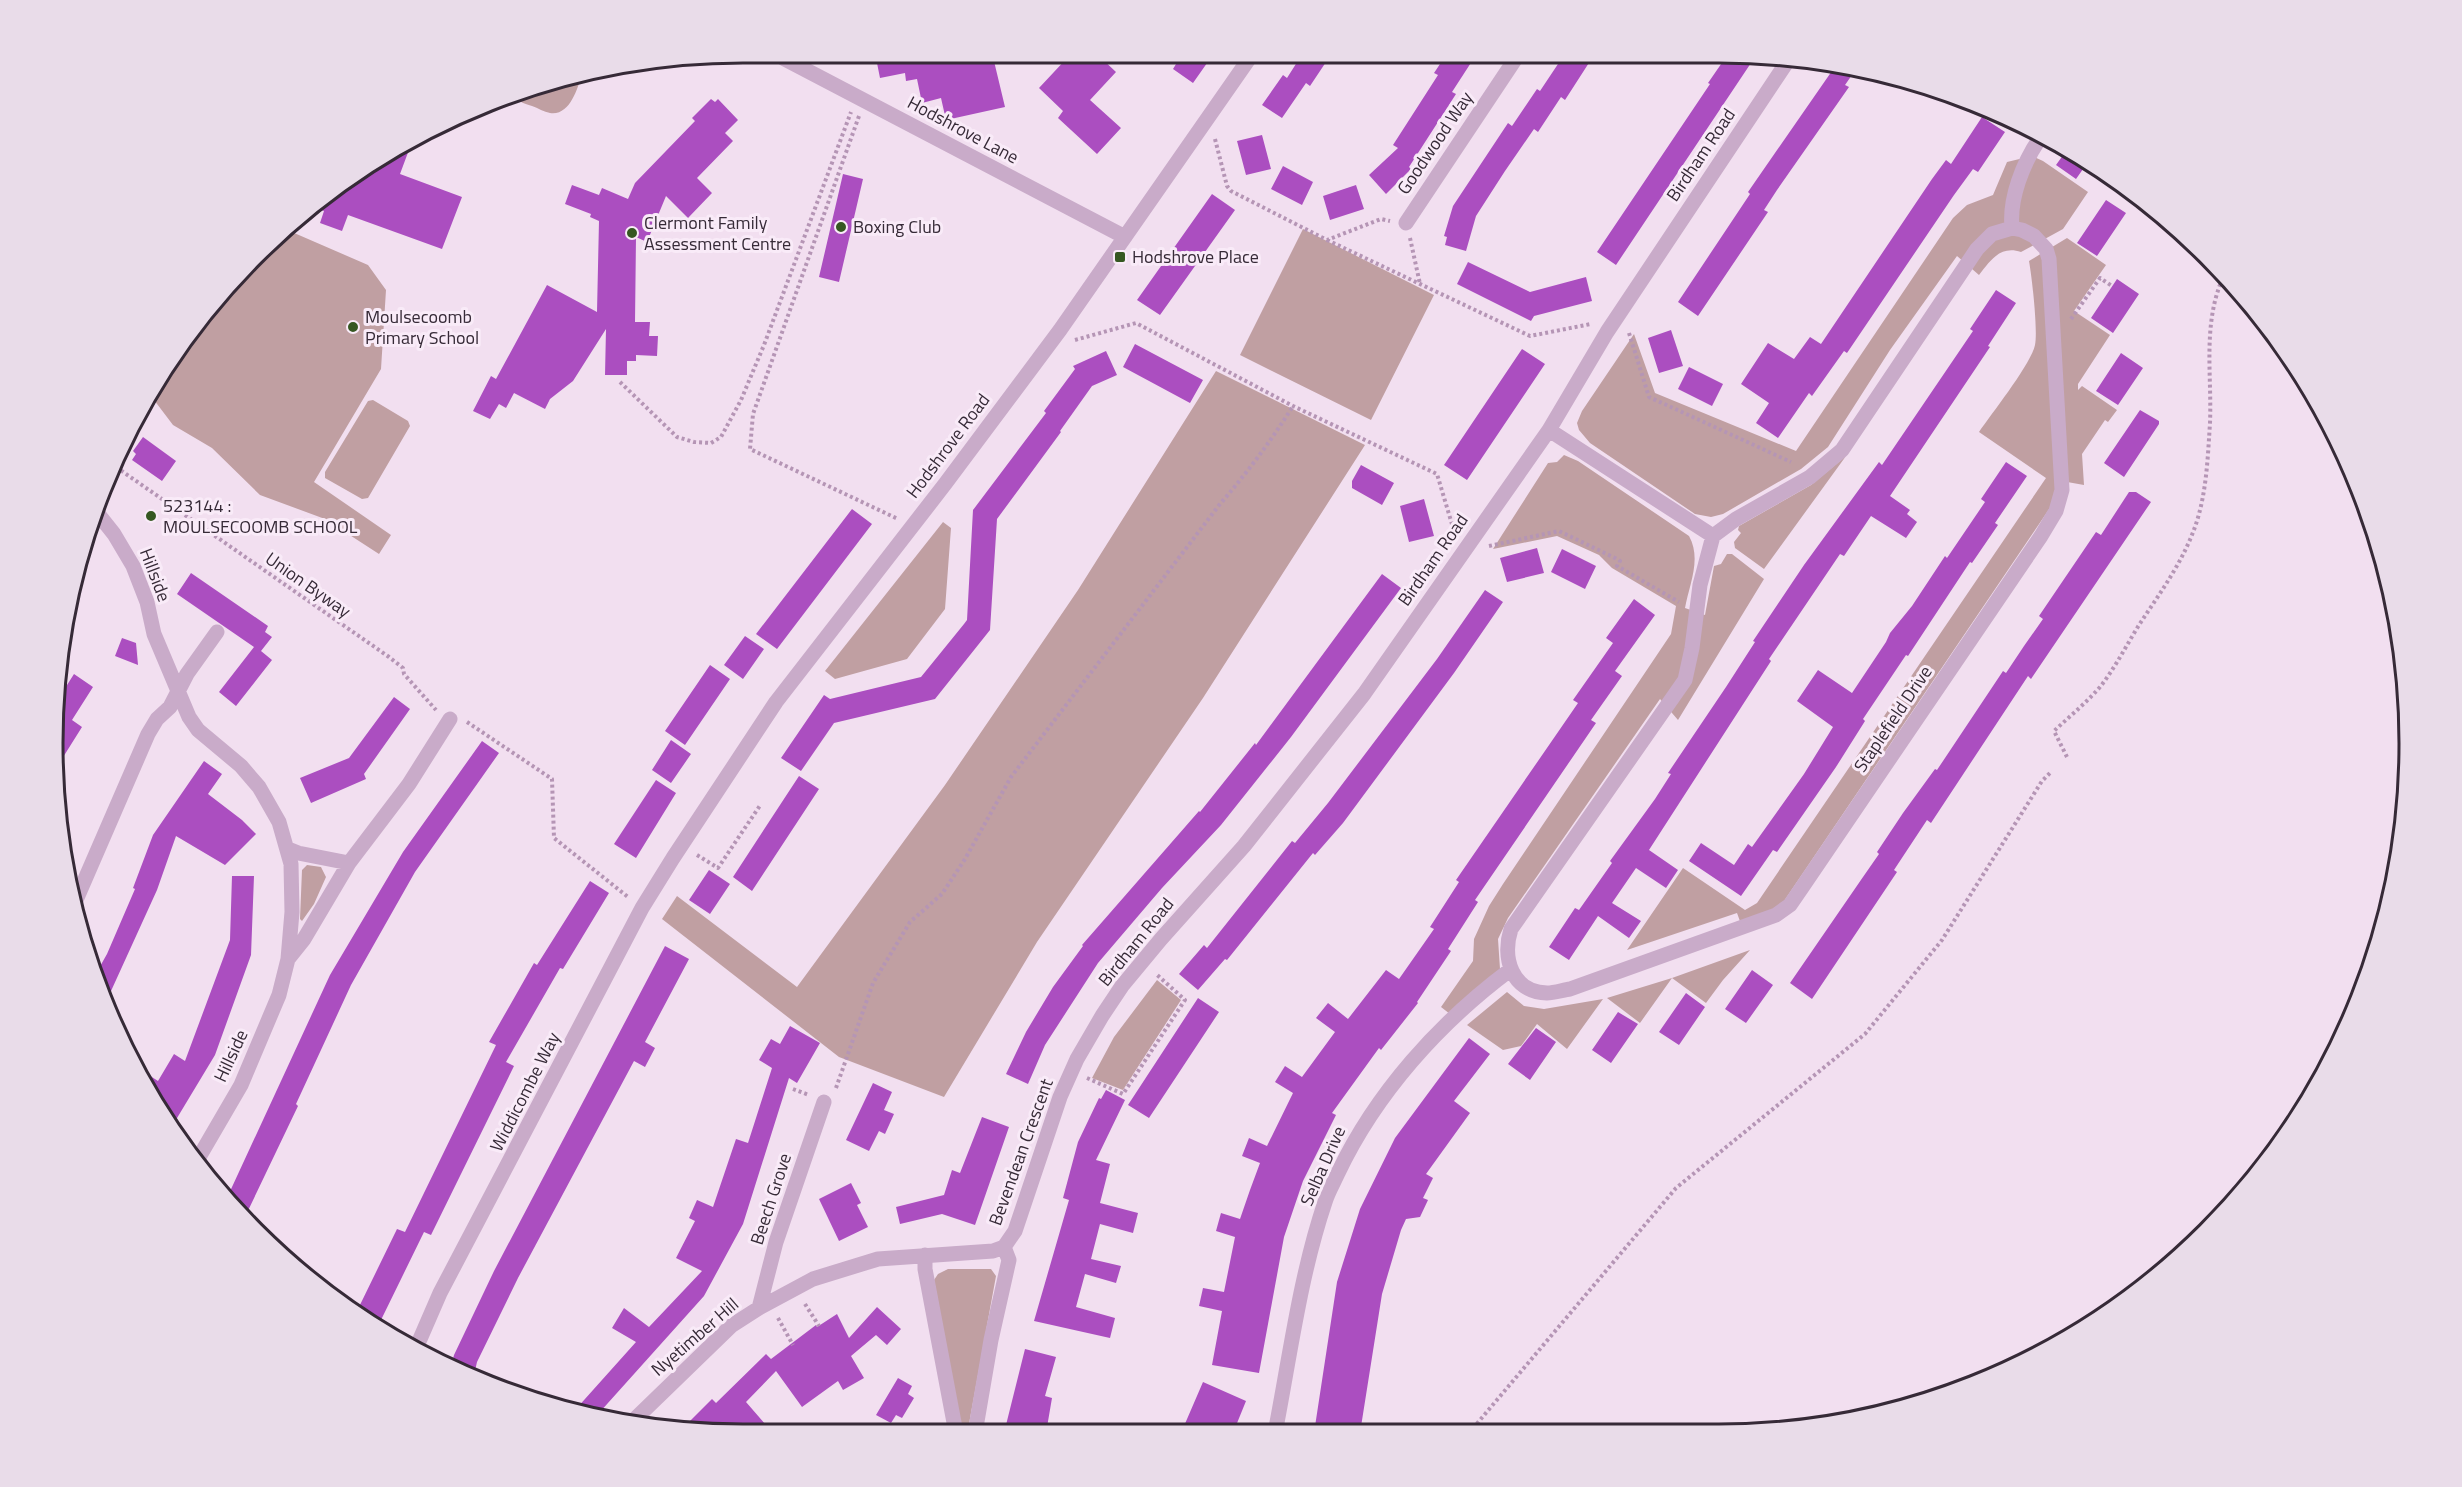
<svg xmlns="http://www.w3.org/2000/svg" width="2462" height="1487" viewBox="0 0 2462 1487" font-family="'Titillium Web',sans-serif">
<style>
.green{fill:#c09fa2}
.building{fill:#ab4ec0}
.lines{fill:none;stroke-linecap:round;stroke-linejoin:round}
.path{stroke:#b595b5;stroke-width:4;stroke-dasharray:3 3;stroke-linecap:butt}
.minor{stroke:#c9abc9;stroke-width:15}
.poi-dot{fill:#355721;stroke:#f9ebf8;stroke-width:2}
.labels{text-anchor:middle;stroke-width:6;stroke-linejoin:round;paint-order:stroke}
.street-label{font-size:18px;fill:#362a37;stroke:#f9ebf8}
.poi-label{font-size:18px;fill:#362a37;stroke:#f9ebf8;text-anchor:start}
.rim{fill:none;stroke:#362a37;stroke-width:3}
</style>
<rect width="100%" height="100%" fill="#f2dff0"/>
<path class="green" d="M 582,75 C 577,89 570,116 550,113 C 544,112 538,108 532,106 C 523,103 517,102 514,92 L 522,89 Z
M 2032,156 L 2043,161 L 2088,192 L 2063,229 L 2021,252 C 2000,245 1990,261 1979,275 L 1957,256 L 1890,350 L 1828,447 L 1801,469 L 1723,514 L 1711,517 L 1695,514 L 1590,443 L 1579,430 L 1577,423 L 1582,411 L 1634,334 L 1655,393 L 1796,451 L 1953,218 L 1967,205 L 1993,195 L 2007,162 Z
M 285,229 L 368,265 L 386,290 L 381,369 L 314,482 L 391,535 L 379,554 L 325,519 L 260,495 L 212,448 L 173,425 L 151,396 L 169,359 L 255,255 Z
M 1303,229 L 1434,295 L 1371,420 L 1240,355 Z
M 2067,238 L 2106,265 L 2074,311 L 2110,335 L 2078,384 L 2078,390 L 2082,386 L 2117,410 L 2108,422 L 2105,420 L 2082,454 L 2084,485 L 2056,480 L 2056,499 L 1778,910 L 1741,924 L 1737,913 L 1627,950 L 1683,868 L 1745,910 L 1757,903 L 2046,478 L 1979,432 C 1992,413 2031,364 2035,345 C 2038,331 2032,277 2029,261 Z
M 1216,371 L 1365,445 L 1203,698 L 1037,942 L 944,1097 L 839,1057 L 662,919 L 677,896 L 797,987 L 945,785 L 1078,590 Z
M 373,400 L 408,421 L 410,426 L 368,498 L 362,499 L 325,478 L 325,472 L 368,401 Z
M 1564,455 L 1578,461 L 1689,536 C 1702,559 1689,585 1685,608 L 1705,615 L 1714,566 L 1721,564 L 1727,554 L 1732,554 L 1764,579 L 1678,720 L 1660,699 L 1508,918 L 1498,939 L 1500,969 L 1450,1014 L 1441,1007 L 1473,961 L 1474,939 L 1489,906 L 1503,884 L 1671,634 L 1676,606 L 1612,568 L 1599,555 L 1557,536 L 1493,549 L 1548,463 L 1557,462 Z
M 1846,456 L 1764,569 L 1735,548 L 1734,542 L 1741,533 L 1738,530 L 1739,526 L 1811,485 Z
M 943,522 L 951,528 L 945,609 L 907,659 L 835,679 L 825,671 Z
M 307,865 L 321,867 L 326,877 L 314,904 L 302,921 L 300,919 L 302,870 Z
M 1750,950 L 1723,980 L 1706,1003 L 1672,978 L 1640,1023 L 1607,998 L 1672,978 Z
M 1157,980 L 1181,1000 L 1123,1090 L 1092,1078 L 1114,1037 Z
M 1507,992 L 1524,1006 L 1544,1009 L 1603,999 L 1567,1049 L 1537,1024 L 1521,1046 L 1503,1050 L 1467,1025 Z
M 948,1269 L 991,1269 L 996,1276 L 969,1424 L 965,1427 L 961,1426 L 934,1280 L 938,1274 Z"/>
<path class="building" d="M 1728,54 L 1757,54 L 1616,265 L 1597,252 L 1710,84 L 1708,83 Z
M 1446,55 L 1476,55 L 1452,92 L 1456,94 L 1409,167 L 1411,169 L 1386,194 L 1369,175 L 1398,148 L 1393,145 L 1438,75 L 1434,73 Z
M 1564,55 L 1594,55 L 1565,100 L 1561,97 L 1538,132 L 1534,129 L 1505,171 L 1476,216 L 1466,251 L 1445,245 L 1447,237 L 1444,236 L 1453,206 L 1508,123 L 1512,126 L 1537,89 L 1540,91 Z
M 1181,56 L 1212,56 L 1193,83 L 1173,69 Z
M 1301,56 L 1330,56 L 1310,86 L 1306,83 L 1282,118 L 1262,105 L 1283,75 L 1287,78 Z
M 993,57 L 1005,107 L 946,120 L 941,98 L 922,103 L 917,79 L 906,81 L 905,73 L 880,78 L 876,58 Z
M 1068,57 L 1100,57 L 1116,72 L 1090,100 L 1121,128 L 1097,154 L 1058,118 L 1063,111 L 1039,88 Z
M 1834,68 L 1854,72 L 1845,85 L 1849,87 L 1777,190 L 1764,210 L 1768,212 L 1698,316 L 1678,302 L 1750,194 L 1748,192 Z
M 711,99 L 715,102 L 718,99 L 738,120 L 725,133 L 733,141 L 697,178 L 712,193 L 688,218 L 666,196 L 647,242 L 636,237 L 635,322 L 650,322 L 649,336 L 658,336 L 657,356 L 636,355 L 636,361 L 627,361 L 627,375 L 605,375 L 606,329 L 573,381 L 550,399 L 545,409 L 514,393 L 506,408 L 499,404 L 490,419 L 473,411 L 491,376 L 496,379 L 547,285 L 597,312 L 599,221 L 590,217 L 591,214 L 565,204 L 572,185 L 599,195 L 602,188 L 628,199 L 635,183 L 695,121 L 692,118 Z
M 1982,117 L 2005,132 L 1978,172 L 1973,169 L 1954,195 L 1847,353 L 1844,351 L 1812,396 L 1809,393 L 1778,438 L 1756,423 L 1769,403 L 1741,384 L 1768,343 L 1794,359 L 1810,337 L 1821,344 L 1932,179 L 1946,160 L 1951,164 Z
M 1262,135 L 1271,169 L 1246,175 L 1237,141 Z
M 413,139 L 400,174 L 462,197 L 442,249 L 348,215 L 342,231 L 320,223 L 324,211 L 311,206 L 323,195 Z
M 2066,151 L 2088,162 L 2076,179 L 2056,165 Z
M 1283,166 L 1313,182 L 1302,205 L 1271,189 Z
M 843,174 L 863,179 L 839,282 L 819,277 Z
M 1356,185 L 1364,209 L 1330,220 L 1323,196 Z
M 1212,194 L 1235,210 L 1160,315 L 1137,300 Z
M 2106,200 L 2126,213 L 2097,256 L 2077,243 Z
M 1468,262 L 1530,292 L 1586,277 L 1592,301 L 1534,316 L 1531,321 L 1457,284 Z
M 2117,279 L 2139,294 L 2113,333 L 2091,318 Z
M 1996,290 L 2016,303 L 1988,346 L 1990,347 L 1890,496 L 1910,510 L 1907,514 L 1917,522 L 1906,538 L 1871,516 L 1844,556 L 1840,554 L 1769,659 L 1771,661 L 1649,850 L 1678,870 L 1666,888 L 1636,868 L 1612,903 L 1641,921 L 1629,938 L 1598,916 L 1569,960 L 1549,947 L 1575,908 L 1579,910 L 1612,863 L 1610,861 L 1655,799 L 1671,774 L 1668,773 L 1726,687 L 1755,642 L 1753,641 L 1804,565 L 1879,462 L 1882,465 L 1973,331 L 1970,329 Z
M 1671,330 L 1683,366 L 1659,373 L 1648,338 Z
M 1135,344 L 1203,380 L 1190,403 L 1123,367 Z
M 1522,349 L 1545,364 L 1467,480 L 1444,465 Z
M 1106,351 L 1117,375 L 1092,386 L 1060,431 L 1061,432 L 997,519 L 990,630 L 935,699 L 834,723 L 801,771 L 781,758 L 824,695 L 830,699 L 921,677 L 964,624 L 967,620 L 973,510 L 1046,413 L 1044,411 L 1075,369 L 1073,366 Z
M 2121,353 L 2143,368 L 2118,405 L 2096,391 Z
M 1689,367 L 1723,384 L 1712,406 L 1678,389 Z
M 2140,410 L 2159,421 L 2159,424 L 2124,477 L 2104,463 Z
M 143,437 L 176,461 L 162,481 L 132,460 L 136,454 L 133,451 Z
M 2006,462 L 2027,476 L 1995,523 L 1998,525 L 1972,563 L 1970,562 L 1908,656 L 1906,655 L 1863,719 L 1865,721 L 1836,767 L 1777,852 L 1773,850 L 1741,896 L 1689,861 L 1701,843 L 1734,865 L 1748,844 L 1752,847 L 1804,774 L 1833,727 L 1797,701 L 1818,670 L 1852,693 L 1886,642 L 1890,633 L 1912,606 L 1945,556 L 1947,558 L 1985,502 L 1981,499 Z
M 1361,465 L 1394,483 L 1382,505 L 1352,488 L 1352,481 Z
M 2129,492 L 2136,492 L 2151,502 L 2031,679 L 2028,676 L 1931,823 L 1927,820 L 1894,870 L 1897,872 L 1812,999 L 1790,983 L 1863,877 L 1879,854 L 1877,852 L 1903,813 L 1935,769 L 1937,770 L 2003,671 L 2006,673 L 2024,646 L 2043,619 L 2039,616 L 2096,532 L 2101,535 Z
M 1424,499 L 1434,536 L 1409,542 L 1400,506 Z
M 852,509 L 872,524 L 777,649 L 756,634 Z
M 1537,548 L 1544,573 L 1507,582 L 1500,558 Z
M 1562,549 L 1596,566 L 1585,589 L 1551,572 Z
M 191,573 L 268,626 L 265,632 L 272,637 L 261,651 L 272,660 L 236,706 L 219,692 L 254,647 L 177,594 Z
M 1382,574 L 1401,588 L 1291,737 L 1221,825 L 1162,888 L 1098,963 L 1045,1045 L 1028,1084 L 1006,1074 L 1026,1032 L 1053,987 L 1083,946 L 1082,945 L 1199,811 L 1200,812 L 1255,743 L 1256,745 Z
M 1485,590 L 1503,602 L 1454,673 L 1343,823 L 1315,855 L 1313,853 L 1227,960 L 1225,959 L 1198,990 L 1179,974 L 1204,945 L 1207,948 L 1292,841 L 1295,843 L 1328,803 L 1437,659 Z
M 1634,599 L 1655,615 L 1615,671 L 1622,676 L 1591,720 L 1596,723 L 1475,900 L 1478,902 L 1448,949 L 1451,951 L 1417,1002 L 1418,1003 L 1381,1050 L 1379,1048 L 1332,1113 L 1336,1115 L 1303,1181 L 1284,1237 L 1259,1373 L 1212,1365 L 1222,1311 L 1199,1306 L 1203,1288 L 1224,1292 L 1235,1237 L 1216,1231 L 1221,1213 L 1240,1219 L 1250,1190 L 1260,1163 L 1242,1156 L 1249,1138 L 1267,1146 L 1293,1093 L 1275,1082 L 1285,1066 L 1302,1077 L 1335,1032 L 1316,1018 L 1328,1003 L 1348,1019 L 1386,970 L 1399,979 L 1434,929 L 1430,927 L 1459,882 L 1456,880 L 1578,703 L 1573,700 L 1613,643 L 1606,638 Z
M 745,636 L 764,649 L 743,679 L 724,665 Z
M 122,638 L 136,643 L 138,665 L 115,656 Z
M 710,665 L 730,679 L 685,745 L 665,731 Z
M 74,674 L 93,687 L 72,720 L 82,727 L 55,770 L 52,744 L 55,704 Z
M 394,697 L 410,709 L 364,774 L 366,779 L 311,803 L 300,778 L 349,758 Z
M 671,740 L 691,754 L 671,783 L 652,770 Z
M 482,741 L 499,753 L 415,872 L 351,985 L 296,1104 L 298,1106 L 244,1219 L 226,1200 L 330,975 L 403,852 Z
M 204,761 L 222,774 L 208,794 L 242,820 L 256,834 L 225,865 L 176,836 L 157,890 L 106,1002 L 94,977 L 107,954 L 135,889 L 133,888 L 153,835 Z
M 799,776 L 819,789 L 752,891 L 733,877 Z
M 656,780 L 676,793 L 636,858 L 614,844 Z
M 709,870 L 730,884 L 710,914 L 689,900 Z
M 232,876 L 254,876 L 251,955 L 215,1055 L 171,1128 L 145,1089 L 135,1066 L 158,1081 L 174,1054 L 185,1061 L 230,940 Z
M 590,881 L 609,893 L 563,969 L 560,968 L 506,1062 L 514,1066 L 431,1235 L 424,1232 L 381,1320 L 358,1309 L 397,1229 L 405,1232 L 496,1045 L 489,1042 L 534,963 L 537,965 Z
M 665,946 L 689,959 L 645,1042 L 655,1048 L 645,1067 L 634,1061 L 518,1278 L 477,1362 L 474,1375 L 452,1363 L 454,1355 L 494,1271 Z
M 1752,970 L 1773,985 L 1746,1023 L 1725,1009 Z
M 1686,993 L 1705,1007 L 1679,1045 L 1659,1032 Z
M 1198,998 L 1219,1012 L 1149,1118 L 1128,1105 Z
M 1618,1012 L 1638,1024 L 1611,1063 L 1592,1050 Z
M 790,1026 L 820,1043 L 797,1083 L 789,1078 L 743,1224 L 704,1296 L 599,1413 L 576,1409 L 636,1342 L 612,1328 L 624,1308 L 649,1327 L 702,1271 L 676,1258 L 695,1221 L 689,1218 L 697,1200 L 713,1207 L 736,1139 L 748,1143 L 772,1068 L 759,1060 L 771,1039 L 780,1044 Z
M 1536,1028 L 1556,1042 L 1530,1080 L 1508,1064 Z
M 1469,1038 L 1490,1054 L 1454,1101 L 1470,1113 L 1426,1174 L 1433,1178 L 1423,1198 L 1428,1200 L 1420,1217 L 1406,1219 L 1401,1230 L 1382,1294 L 1360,1433 L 1314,1433 L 1337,1282 L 1360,1209 L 1395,1138 Z
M 873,1083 L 892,1092 L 884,1110 L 894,1114 L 885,1134 L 879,1131 L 869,1151 L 846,1140 Z
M 1106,1090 L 1125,1100 L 1096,1160 L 1110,1164 L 1100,1203 L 1138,1213 L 1133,1233 L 1100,1224 L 1091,1259 L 1121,1266 L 1116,1283 L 1085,1274 L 1076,1307 L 1115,1318 L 1110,1338 L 1034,1321 L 1069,1200 L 1063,1198 L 1078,1142 L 1099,1098 L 1101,1099 Z
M 982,1117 L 1009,1127 L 975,1225 L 942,1214 L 900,1224 L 896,1207 L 944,1195 L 952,1170 L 960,1173 Z
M 851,1183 L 861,1203 L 857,1205 L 868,1227 L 839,1241 L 819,1199 Z
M 877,1307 L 901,1329 L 887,1345 L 876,1335 L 851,1356 L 864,1378 L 843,1390 L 838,1381 L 802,1407 L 776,1371 L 746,1402 L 765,1424 L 757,1433 L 698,1433 L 681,1430 L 712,1399 L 716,1403 L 766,1354 L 771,1359 L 816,1325 L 817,1327 L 837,1314 L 849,1338 Z
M 1025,1349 L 1056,1357 L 1045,1396 L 1052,1398 L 1046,1433 L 1004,1433 Z
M 898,1378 L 912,1386 L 908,1394 L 914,1398 L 902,1418 L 896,1415 L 891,1423 L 876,1415 Z
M 1203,1382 L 1246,1401 L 1233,1433 L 1181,1433 Z"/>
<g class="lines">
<path class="path" d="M 859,116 L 753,414 L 750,449 L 898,519
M 1215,139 L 1227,186 L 1231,191 L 1327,240 L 1381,219 L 1390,221
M 1410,238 L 1420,284
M 1327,240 L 1530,336 L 1591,324
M 2071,319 L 2100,278 L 2112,286
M 1629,333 L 1649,397 L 1791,462
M 1075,340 L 1136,323 L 1293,406 L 1437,474 L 1454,531 L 1457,534
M 620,382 L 677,437 L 694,442 L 711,443 L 721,437 L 741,400 L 764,345 L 851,112
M 116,467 L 389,657 L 403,668 L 404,674 L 436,710
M 1489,546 L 1559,531 L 1615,558 L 1620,561 L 1617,566 L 1679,602
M 467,722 L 552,779 L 554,838 L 628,897
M 2067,757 L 2054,731 C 2069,717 2086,703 2100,687 C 2115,668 2126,646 2139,625 C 2162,590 2188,555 2199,514 C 2207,484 2208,453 2210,423 C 2212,373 2202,323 2224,275
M 697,855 L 718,868 L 761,804
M 1087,1078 L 1123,1094 L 1185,1000 L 1156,974
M 836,1088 L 873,983 L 910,922 L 942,894 L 965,859 L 1011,777 L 1220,504 C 1247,473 1271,441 1293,406
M 793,1089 L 809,1095
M 805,1304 L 819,1326
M 778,1318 L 793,1345
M 1469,1433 L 1676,1188 L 1865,1034 L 1942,940 L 2042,781 L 2052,771"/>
<path class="minor" d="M 783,58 L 1125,237
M 1406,223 L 1518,55
M 2012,228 L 2022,230 L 2034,236 L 2046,249 L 2049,259 L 2062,490 L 2056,511 L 2041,536 L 1801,889 L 1790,905 L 1776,915 L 1570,989 C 1563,990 1554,993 1547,993 C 1511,992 1502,957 1511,929 L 1685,680 L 1692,648 L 1700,585 L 1713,536 L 1736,519 L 1810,477 L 1842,450 L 1977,249 L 1992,234 Z
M 2012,228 C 2009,198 2023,163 2040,138
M 1549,430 L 1713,536
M 95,510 L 114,534 L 133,566 L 147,602 L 154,634 L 189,717 L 198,730 L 241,766 L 259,787 L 279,822 L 291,864 L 292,912 L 288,959 L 279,995 L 241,1085 L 195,1164
M 288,849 L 298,853 L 349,863
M 73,907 L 148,734 L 157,719 L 170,707 L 187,674 L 217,632
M 288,959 L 304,939 L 349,863 L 409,784 L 450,719
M 1004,1247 L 1015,1231 L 1060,1097 L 1077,1059 L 1102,1016 L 1122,986 L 1161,939 L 1244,846 L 1364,694 L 1549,430 L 1607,332 L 1789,59
M 925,1255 L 925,1269 L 956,1433
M 759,1308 L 776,1242 L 824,1102
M 417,1346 L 440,1293 L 642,908 L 673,858 L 776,702 L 945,484 L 1060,330 L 1251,56
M 634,1420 L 731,1326 L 759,1308 L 813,1279 L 878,1259 L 993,1251 L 1004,1247
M 975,1433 L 991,1340 L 1009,1260 L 1004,1247
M 1275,1433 C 1290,1356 1300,1276 1325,1202 C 1328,1192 1334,1182 1338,1173 C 1376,1093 1439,1023 1510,970"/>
</g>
<g class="poi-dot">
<circle cx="841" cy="227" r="6"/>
<circle cx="632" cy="233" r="6"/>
<rect x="1114" y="251" width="12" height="12" rx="3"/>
<circle cx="353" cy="327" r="6"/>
<circle cx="151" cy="516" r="6"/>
</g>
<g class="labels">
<g class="street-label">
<text transform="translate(963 130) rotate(28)" y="6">Hodshrove Lane</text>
<text transform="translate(1435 143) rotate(-56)" y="6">Goodwood Way</text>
<text transform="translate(1701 155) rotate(-56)" y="6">Birdham Road</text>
<text transform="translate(948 446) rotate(-53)" y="6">Hodshrove Road</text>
<text transform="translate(1433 560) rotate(-55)" y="6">Birdham Road</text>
<text transform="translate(155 575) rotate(69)" y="6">Hillside</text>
<text transform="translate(308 585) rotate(35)" y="6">Union Byway</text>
<text transform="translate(1893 719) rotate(-56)" y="6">Staplefield Drive</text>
<text transform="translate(1136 942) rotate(-51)" y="6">Birdham Road</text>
<text transform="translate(231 1056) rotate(-65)" y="6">Hillside</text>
<text transform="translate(525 1092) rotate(-63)" y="6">Widdicombe Way</text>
<text transform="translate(1021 1152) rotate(-70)" y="6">Bevendean Crescent</text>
<text transform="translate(1323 1166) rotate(-66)" y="6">Selba Drive</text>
<text transform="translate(771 1199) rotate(-72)" y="6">Beech Grove</text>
<text transform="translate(695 1337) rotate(-41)" y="6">Nyetimber Hill</text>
</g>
<g class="poi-label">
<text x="644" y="229">Clermont Family<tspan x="644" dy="21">Assessment Centre</tspan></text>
<text x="853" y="233">Boxing Club</text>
<text x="1132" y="263">Hodshrove Place</text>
<text x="365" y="323">Moulsecoomb<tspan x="365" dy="21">Primary School</tspan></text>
<text x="163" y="512">523144 :<tspan x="163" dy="21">MOULSECOOMB SCHOOL</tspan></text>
</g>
</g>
<path d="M0 0H2462V1487H0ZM743 63H1719A680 680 0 0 1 2399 743V744A680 680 0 0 1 1719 1424H743A680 680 0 0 1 63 744V743A680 680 0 0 1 743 63Z" fill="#e9dce9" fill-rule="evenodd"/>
<path class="rim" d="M743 63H1719A680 680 0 0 1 2399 743V744A680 680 0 0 1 1719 1424H743A680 680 0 0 1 63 744V743A680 680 0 0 1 743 63Z"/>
</svg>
